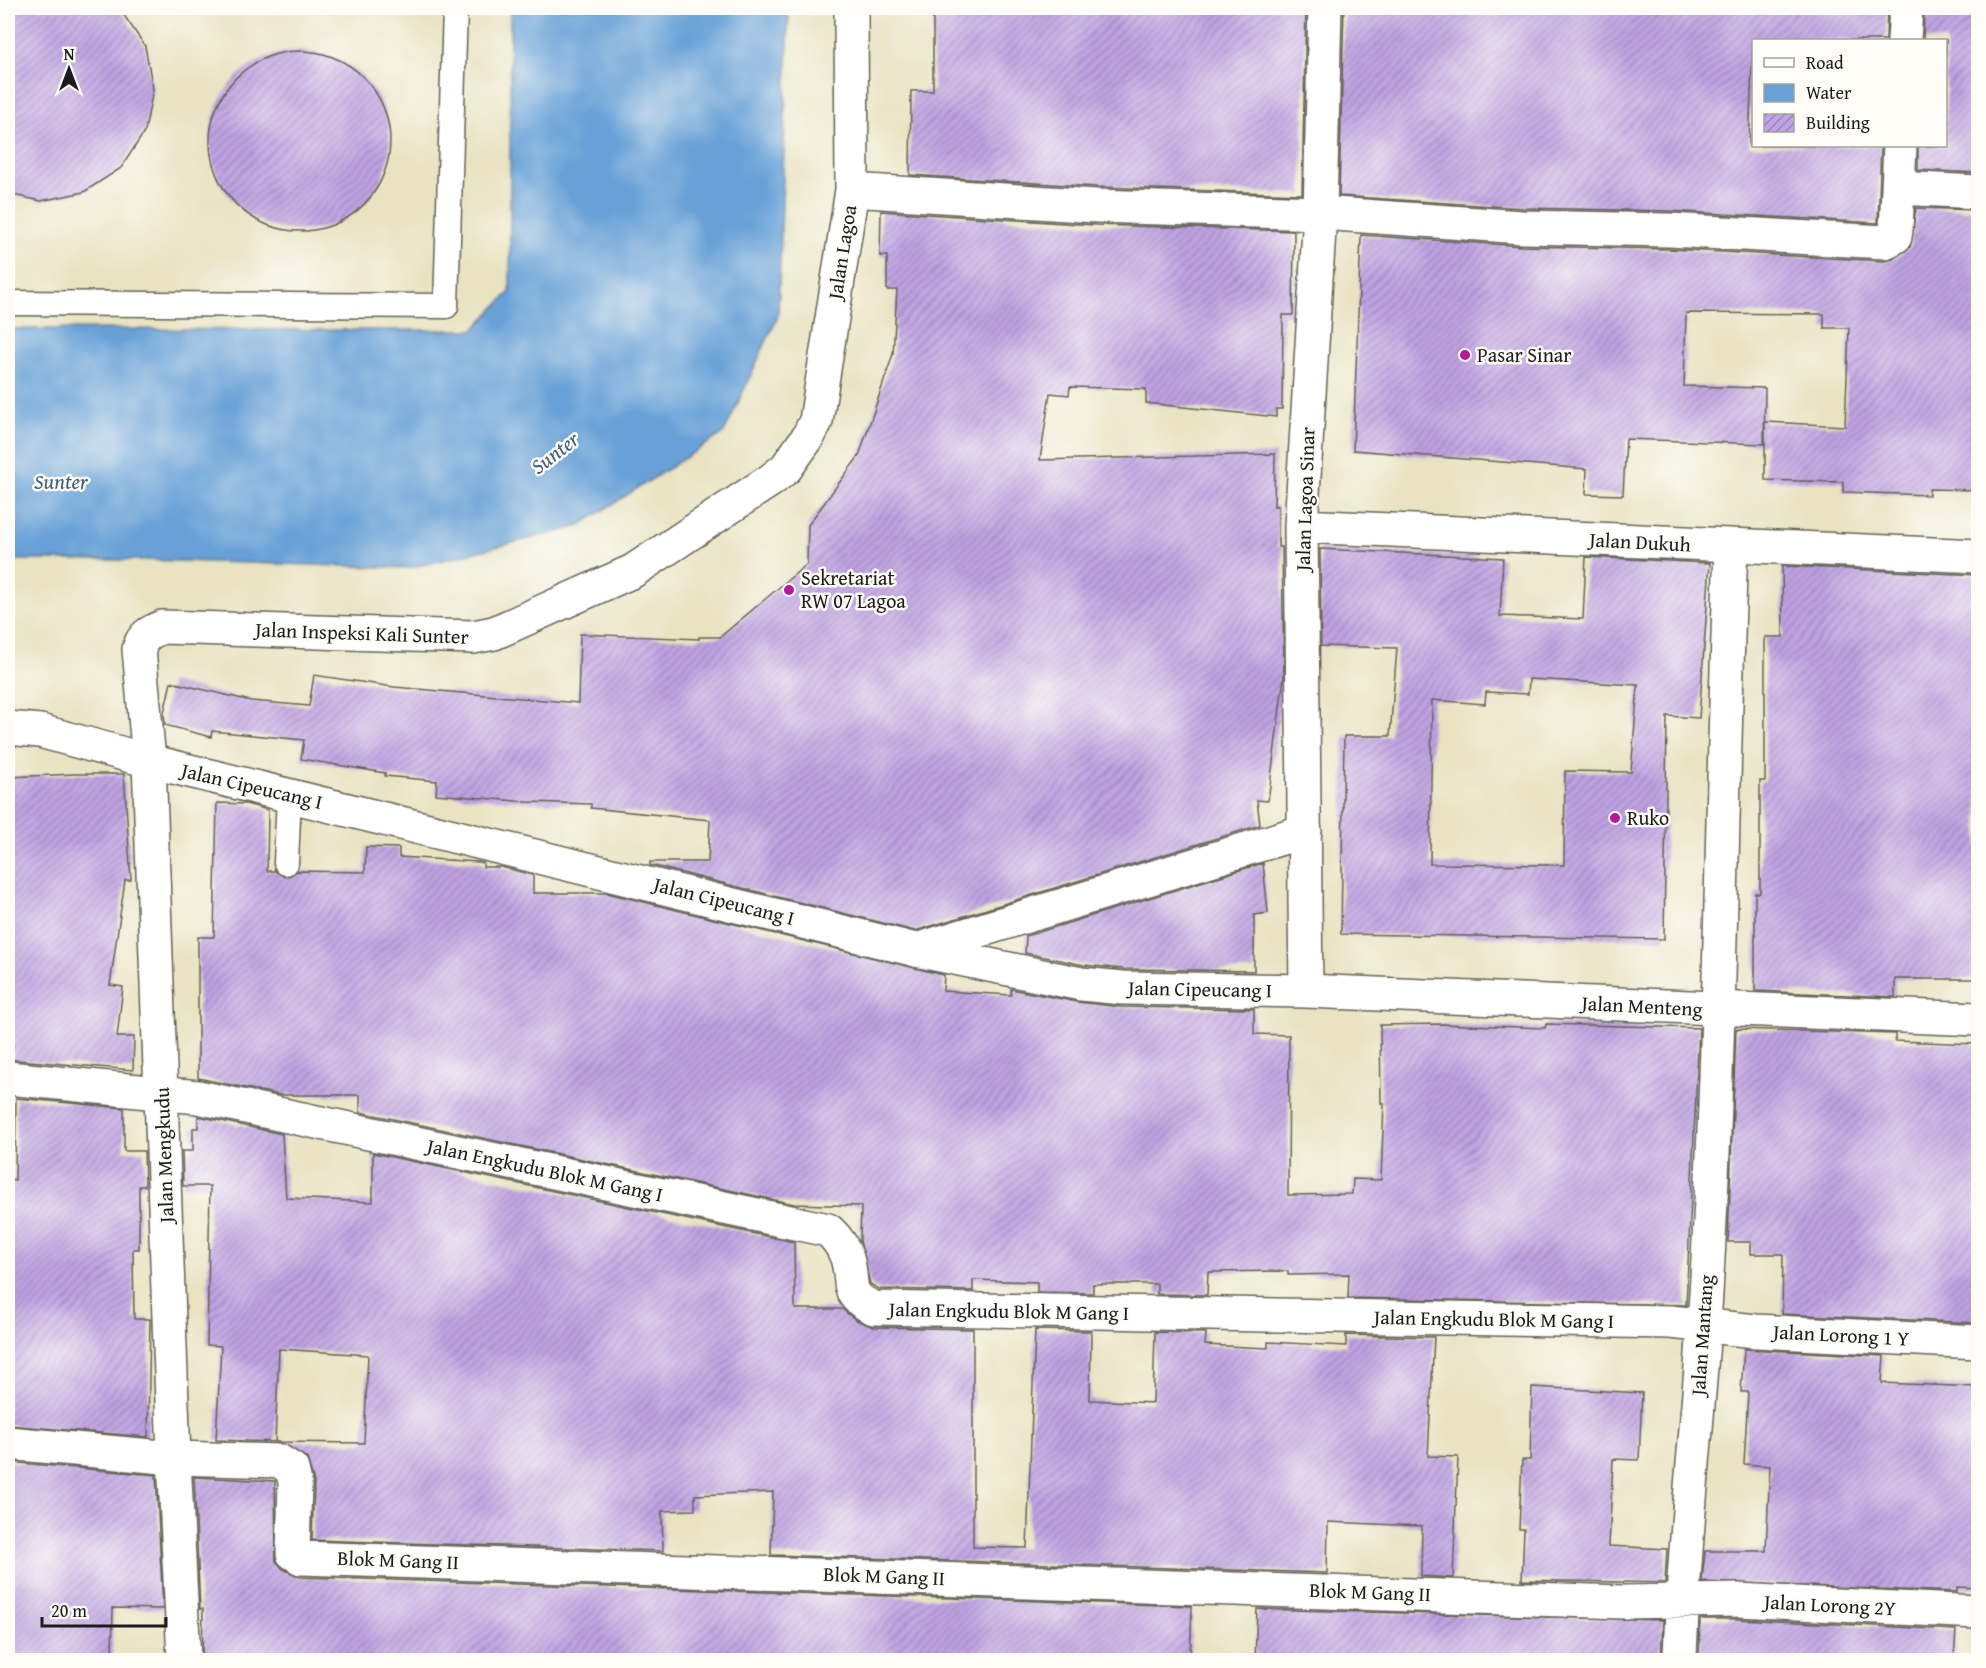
<svg xmlns="http://www.w3.org/2000/svg" width="1986" height="1668" viewBox="0 0 1986 1668" font-family="'Gentium Book Plus',serif">
<style>
.water{fill:#67a1d7;stroke:#425e7a;stroke-width:1.5}
.building{fill:url(#building-hatch);fill-rule:evenodd}
.lines{fill:none;stroke-linecap:round;stroke-linejoin:round}
.service-casing{stroke:#646256;stroke-width:27}
.minor-casing{stroke:#646256;stroke-width:36}
.tertiary-casing{stroke:#646256;stroke-width:36}
.service{stroke:#fff;stroke-width:24}
.minor{stroke:#fff;stroke-width:33}
.tertiary{stroke:#fff;stroke-width:33}
.poi-dot{fill:#b5179e;stroke:#fdfcf7;stroke-width:2}
.labels{text-anchor:middle;stroke-width:5;stroke-linejoin:round;paint-order:stroke}
.street-label{font-size:20px;fill:#1c1c1c;stroke:#fdfcf7}
.poi-label{font-size:20px;fill:#1c1c1c;stroke:#fdfcf7;text-anchor:start}
.water-label{font-size:21px;font-style:italic;fill:#425e7a;stroke:#fdfcf7}
</style>
<defs>
<pattern id="building-hatch" width="6" height="6" patternUnits="userSpaceOnUse" patternTransform="scale(1.5)"><rect width="6" height="6" fill="#c0a3e3"/><path d="M-1 1l2-2M0 6l6-6M5 7l2-2" fill="none" stroke="#9b84b7"/></pattern>
</defs>
<rect width="100%" height="100%" fill="#fdfcf7"/>
<filter id="ink" filterUnits="userSpaceOnUse"><feTurbulence type="fractalNoise" baseFrequency=".0167" numOctaves="2"/><feDisplacementMap in="SourceGraphic" scale="12" xChannelSelector="R" yChannelSelector="G"/><feConvolveMatrix kernelMatrix="1 2 1 2 8 2 1 2 1" color-interpolation-filters="sRGB"/></filter>
<filter id="wash" filterUnits="userSpaceOnUse"><feTurbulence type="fractalNoise" baseFrequency=".008" numOctaves="4" result="noise"/><feDisplacementMap in="SourceGraphic" scale="24" xChannelSelector="R" yChannelSelector="G"/><feGaussianBlur stdDeviation="1.35" result="paint"/><feColorMatrix in="noise" values="0 0 0 0 0 0 0 0 0 0 0 0 0 0 0 0 0 1.4 0 .05"/><feComposite in="paint" operator="in"/></filter>
<g filter="url(#wash)">
<rect width="100%" height="100%" fill="#e9e3c2"/>
<path class="water" d="M 510,8 L 789,8 L 778,316 L 724,433 L 577,527 L 411,568 L 144,560 L 8,560 L 8,329 L 473,330 L 510,292 Z"/>
<g id="blocks">
<path class="building" d="M 8,8 L 119,8 L 145,46 L 153,89 L 145,131 L 121,168 L 84,192 L 41,201 L 8,194 Z
M 933,8 L 1306,8 L 1302,194 L 1097,187 L 910,175 L 911,91 L 933,91 Z
M 1344,8 L 1887,8 L 1886,40 L 1753,40 L 1749,146 L 1881,146 L 1878,223 L 1670,211 L 1523,208 L 1339,196 Z
M 1924,8 L 1978,8 L 1978,173 L 1918,170 L 1918,146 L 1946,146 L 1946,40 L 1923,40 Z
M210 141a90 90 0 1 1 180 0a90 90 0 1 1-180 0Z
M 1916,208 L 1978,210 L 1978,490 L 1929,489 L 1929,495 L 1843,492 L 1843,482 L 1765,480 L 1765,422 L 1845,426 L 1849,328 L 1824,328 L 1824,314 L 1686,313 L 1684,386 L 1765,388 L 1764,444 L 1626,439 L 1623,495 L 1586,494 L 1587,469 L 1353,450 L 1361,235 L 1521,246 L 1668,249 L 1884,261 L 1893,259 L 1910,247 Z
M 881,211 L 1095,225 L 1294,231 L 1293,315 L 1283,315 L 1282,409 L 1276,409 L 1276,417 L 1146,403 L 1146,389 L 1070,387 L 1069,395 L 1050,393 L 1040,460 L 1275,454 L 1274,506 L 1278,506 L 1278,547 L 1282,547 L 1284,676 L 1268,801 L 1257,800 L 1260,825 L 915,931 L 650,865 L 650,862 L 708,862 L 710,820 L 591,808 L 591,804 L 527,802 L 436,794 L 437,781 L 385,776 L 385,773 L 301,759 L 304,740 L 212,731 L 211,737 L 165,725 L 164,713 L 171,682 L 251,701 L 309,706 L 314,675 L 394,687 L 578,703 L 580,634 L 699,639 L 699,637 L 720,637 L 807,564 L 808,525 L 859,456 L 893,354 L 897,290 L 887,290 L 887,256 L 880,256 Z
M 1320,549 L 1503,558 L 1500,616 L 1583,619 L 1586,557 L 1710,563 L 1699,718 L 1667,716 L 1664,939 L 1341,934 L 1344,736 L 1390,736 L 1397,648 L 1321,646 ZM 1529,679 L 1638,685 L 1631,772 L 1565,771 L 1564,865 L 1430,864 L 1432,700 L 1485,704 L 1486,692 L 1528,694 Z
M 1782,566 L 1978,575 L 1978,979 L 1895,979 L 1895,997 L 1755,991 L 1755,893 L 1760,893 L 1760,781 L 1765,781 L 1765,637 L 1783,637 Z
M 75,774 L 124,774 L 131,880 L 125,880 L 110,985 L 123,987 L 117,1037 L 134,1037 L 133,1070 L 17,1060 L 12,1059 L 13,1042 L 8,1042 L 8,777 Z
M 217,803 L 246,804 L 268,810 L 267,871 L 275,871 L 285,877 L 297,871 L 365,872 L 366,847 L 399,848 L 399,857 L 479,862 L 483,863 L 483,867 L 501,867 L 533,875 L 533,893 L 607,893 L 944,975 L 943,991 L 1011,995 L 1011,989 L 1077,1002 L 1121,1007 L 1254,1009 L 1254,1034 L 1289,1035 L 1288,1195 L 1352,1194 L 1353,1179 L 1381,1180 L 1384,1103 L 1381,1103 L 1380,1025 L 1441,1024 L 1545,1028 L 1546,1024 L 1699,1028 L 1686,1305 L 1348,1298 L 1349,1274 L 1288,1275 L 1288,1271 L 1208,1272 L 1207,1295 L 1157,1294 L 1157,1284 L 1093,1284 L 1093,1293 L 1037,1292 L 1037,1282 L 973,1280 L 973,1291 L 879,1289 L 870,1284 L 860,1241 L 861,1206 L 794,1204 L 360,1112 L 360,1095 L 280,1095 L 198,1078 L 198,937 L 214,937 Z
M 1263,863 L 1268,913 L 1254,915 L 1254,971 L 1124,969 L 1084,965 L 1025,953 L 1026,936 Z
M 1736,1029 L 1895,1034 L 1895,1041 L 1978,1044 L 1978,1323 L 1782,1314 L 1783,1254 L 1751,1254 L 1751,1242 L 1728,1242 Z
M 16,1098 L 124,1108 L 124,1151 L 144,1151 L 145,1186 L 139,1186 L 139,1249 L 133,1249 L 134,1319 L 150,1319 L 148,1437 L 8,1425 L 8,1179 L 15,1180 Z
M 198,1116 L 282,1134 L 286,1198 L 373,1202 L 373,1153 L 794,1242 L 795,1309 L 842,1309 L 856,1320 L 874,1327 L 973,1329 L 973,1547 L 1027,1548 L 1035,1330 L 1091,1331 L 1090,1400 L 1153,1403 L 1155,1332 L 1206,1333 L 1205,1345 L 1268,1348 L 1268,1342 L 1346,1346 L 1346,1335 L 1434,1337 L 1428,1456 L 1458,1457 L 1453,1578 L 1421,1576 L 1422,1526 L 1328,1522 L 1327,1573 L 771,1555 L 773,1492 L 695,1495 L 695,1510 L 662,1511 L 663,1551 L 312,1540 L 314,1482 L 307,1458 L 280,1442 L 216,1440 L 221,1346 L 207,1345 L 210,1186 L 183,1186 L 182,1151 L 193,1151 L 193,1128 L 198,1128 ZM 279,1349 L 368,1355 L 364,1443 L 275,1442 Z
M 1744,1349 L 1884,1356 L 1882,1383 L 1978,1387 L 1978,1588 L 1957,1587 L 1957,1592 L 1702,1582 L 1705,1551 L 1766,1551 L 1770,1466 L 1744,1464 L 1748,1392 L 1741,1392 Z
M 1532,1387 L 1642,1393 L 1639,1460 L 1613,1459 L 1609,1546 L 1667,1549 L 1665,1583 L 1522,1580 L 1524,1529 L 1519,1529 L 1522,1460 L 1530,1460 Z
M 8,1462 L 156,1475 L 163,1609 L 113,1608 L 112,1660 L 8,1660 Z
M 194,1477 L 275,1481 L 276,1561 L 283,1569 L 300,1577 L 1192,1606 L 1190,1660 L 1071,1660 L 1071,1658 L 1006,1656 L 1005,1660 L 551,1658 L 551,1660 L 202,1660 L 203,1609 L 200,1609 Z
M 1257,1609 L 1663,1620 L 1661,1660 L 1349,1657 L 1349,1660 L 1255,1660 Z
M 1700,1619 L 1738,1619 L 1956,1630 L 1954,1660 L 1699,1660 Z"/>
</g>
</g>
<g filter="url(#ink)">
<use href="#blocks" fill-opacity="0" stroke="#646256" stroke-width="1.5"/>
<g class="lines">
<g class="service-casing">
<path id="service" d="M 8,303 L 446,306 L 455,8
M 286,863 L 289,794"/>
</g>
<g class="minor-casing">
<path id="minor" d="M 1904,40 L 1906,8
M 1898,188 L 1978,192
M 852,190 L 1096,206 L 1320,213 L 1522,227 L 1669,230 L 1885,242 L 1895,237 L 1896,230 L 1900,146
M 916,950 L 1305,831
M 8,1078 L 198,1097 L 828,1230 C 837,1238 843,1246 847,1258 C 855,1284 843,1295 874,1308 L 1670,1322 L 1756,1331 L 1978,1342
M 8,1443 L 174,1458 L 279,1461 L 292,1469 L 295,1482 L 293,1553 L 301,1558 L 1623,1602 L 1738,1600 L 1978,1612
M 184,1660 L 174,1458 L 149,761 L 139,649 C 142,636 150,632 162,627 L 473,637 L 494,633 L 633,571 L 771,480 L 786,468 L 808,437 L 816,421 L 852,190 L 851,8
M 1680,1660 C 1683,1548 1697,1437 1704,1325 C 1721,1066 1721,807 1731,547"/>
</g>
<g class="tertiary-casing">
<path id="tertiary" d="M 1301,526 L 1978,556
M 8,728 L 40,731 L 149,761 L 916,950 L 1081,984 L 1123,988 L 1306,991 L 1978,1019
M 1306,991 L 1301,526 L 1320,213 L 1325,8"/>
</g>
<use href="#service" class="service"/>
<use href="#minor" class="minor"/>
<use href="#tertiary" class="tertiary"/>
</g>
</g>
<g class="poi-dot">
<circle cx="1465" cy="355" r="6"/>
<circle cx="789" cy="590" r="6"/>
<circle cx="1615" cy="818" r="6"/>
</g>
<g class="labels">
<g class="street-label">
<text transform="translate(842 252) rotate(-81)" y="7">Jalan Lagoa</text>
<text transform="translate(1305 499) rotate(-88)" y="7">Jalan Lagoa Sinar</text>
<text transform="translate(1640 542) rotate(3)" y="7">Jalan Dukuh</text>
<text transform="translate(362 633) rotate(2)" y="7">Jalan Inspeksi Kali Sunter</text>
<text transform="translate(252 786) rotate(13)" y="7">Jalan Cipeucang I</text>
<text transform="translate(724 901) rotate(14)" y="7">Jalan Cipeucang I</text>
<text transform="translate(1200 989) rotate(1)" y="7">Jalan Cipeucang I</text>
<text transform="translate(1642 1006) rotate(3)" y="7">Jalan Menteng</text>
<text transform="translate(164 1155) rotate(-92)" y="7">Jalan Mengkudu</text>
<text transform="translate(545 1170) rotate(12)" y="7">Jalan Engkudu Blok M Gang I</text>
<text transform="translate(1009 1311) rotate(1)" y="7">Jalan Engkudu Blok M Gang I</text>
<text transform="translate(1494 1319) rotate(1)" y="7">Jalan Engkudu Blok M Gang I</text>
<text transform="translate(1702 1335) rotate(-86)" y="7">Jalan Mantang</text>
<text transform="translate(1841 1335) rotate(3)" y="7">Jalan Lorong 1 Y</text>
<text transform="translate(398 1560) rotate(2)" y="7">Blok M Gang II</text>
<text transform="translate(884 1576) rotate(2)" y="7">Blok M Gang II</text>
<text transform="translate(1370 1592) rotate(2)" y="7">Blok M Gang II</text>
<text transform="translate(1830 1605) rotate(3)" y="7">Jalan Lorong 2Y</text>
</g>
<g class="poi-label">
<text x="1477" y="362">Pasar Sinar</text>
<text x="801" y="585">Sekretariat<tspan x="801" dy="23">RW 07 Lagoa</tspan></text>
<text x="1627" y="825">Ruko</text>
</g>
<g class="water-label">
<text transform="translate(555 453) rotate(-38)" y="7">Sunter</text>
<text x="61" y="489">Sunter</text>
</g>
</g>
<rect width="1986" height="1668" fill="none" stroke="#fdfcf7" stroke-width="30"/>
<rect x="1752" y="39" width="195" height="108" fill="#fdfcf7" stroke="#a3a29f" stroke-width="1.5"/>
<rect x="1764" y="58" width="30" height="9" fill="#ffffff" stroke="#a3a29f" stroke-width="1.5"/>
<text x="1806" y="69" font-size="18" fill="#1c1c1c">Road</text>
<rect x="1764" y="84" width="30" height="18" fill="#67a1d7" stroke="#a3a29f" stroke-width="1.5"/>
<text x="1806" y="99" font-size="18" fill="#1c1c1c">Water</text>
<rect x="1764" y="114" width="30" height="18" fill="url(#building-hatch)" stroke="#a3a29f" stroke-width="1.5"/>
<text x="1806" y="129" font-size="18" fill="#1c1c1c">Building</text>
<g transform="translate(69 69)" stroke="#fdfcf7" stroke-width="4.5" paint-order="stroke">
<path d="M0-4.5L10 22L0 15L-10 22Z" fill="#1c1c1c"/>
<text y="-9" font-size="16" font-weight="bold" text-anchor="middle" fill="#1c1c1c">N</text>
</g>
<path d="M42 1617v9h124v-9" fill="none" stroke="#1c1c1c" stroke-width="3"/>
<text x="51" y="1617" font-size="18" fill="#1c1c1c" stroke="#fdfcf7" stroke-width="4.5" paint-order="stroke">20 m</text>
</svg>
